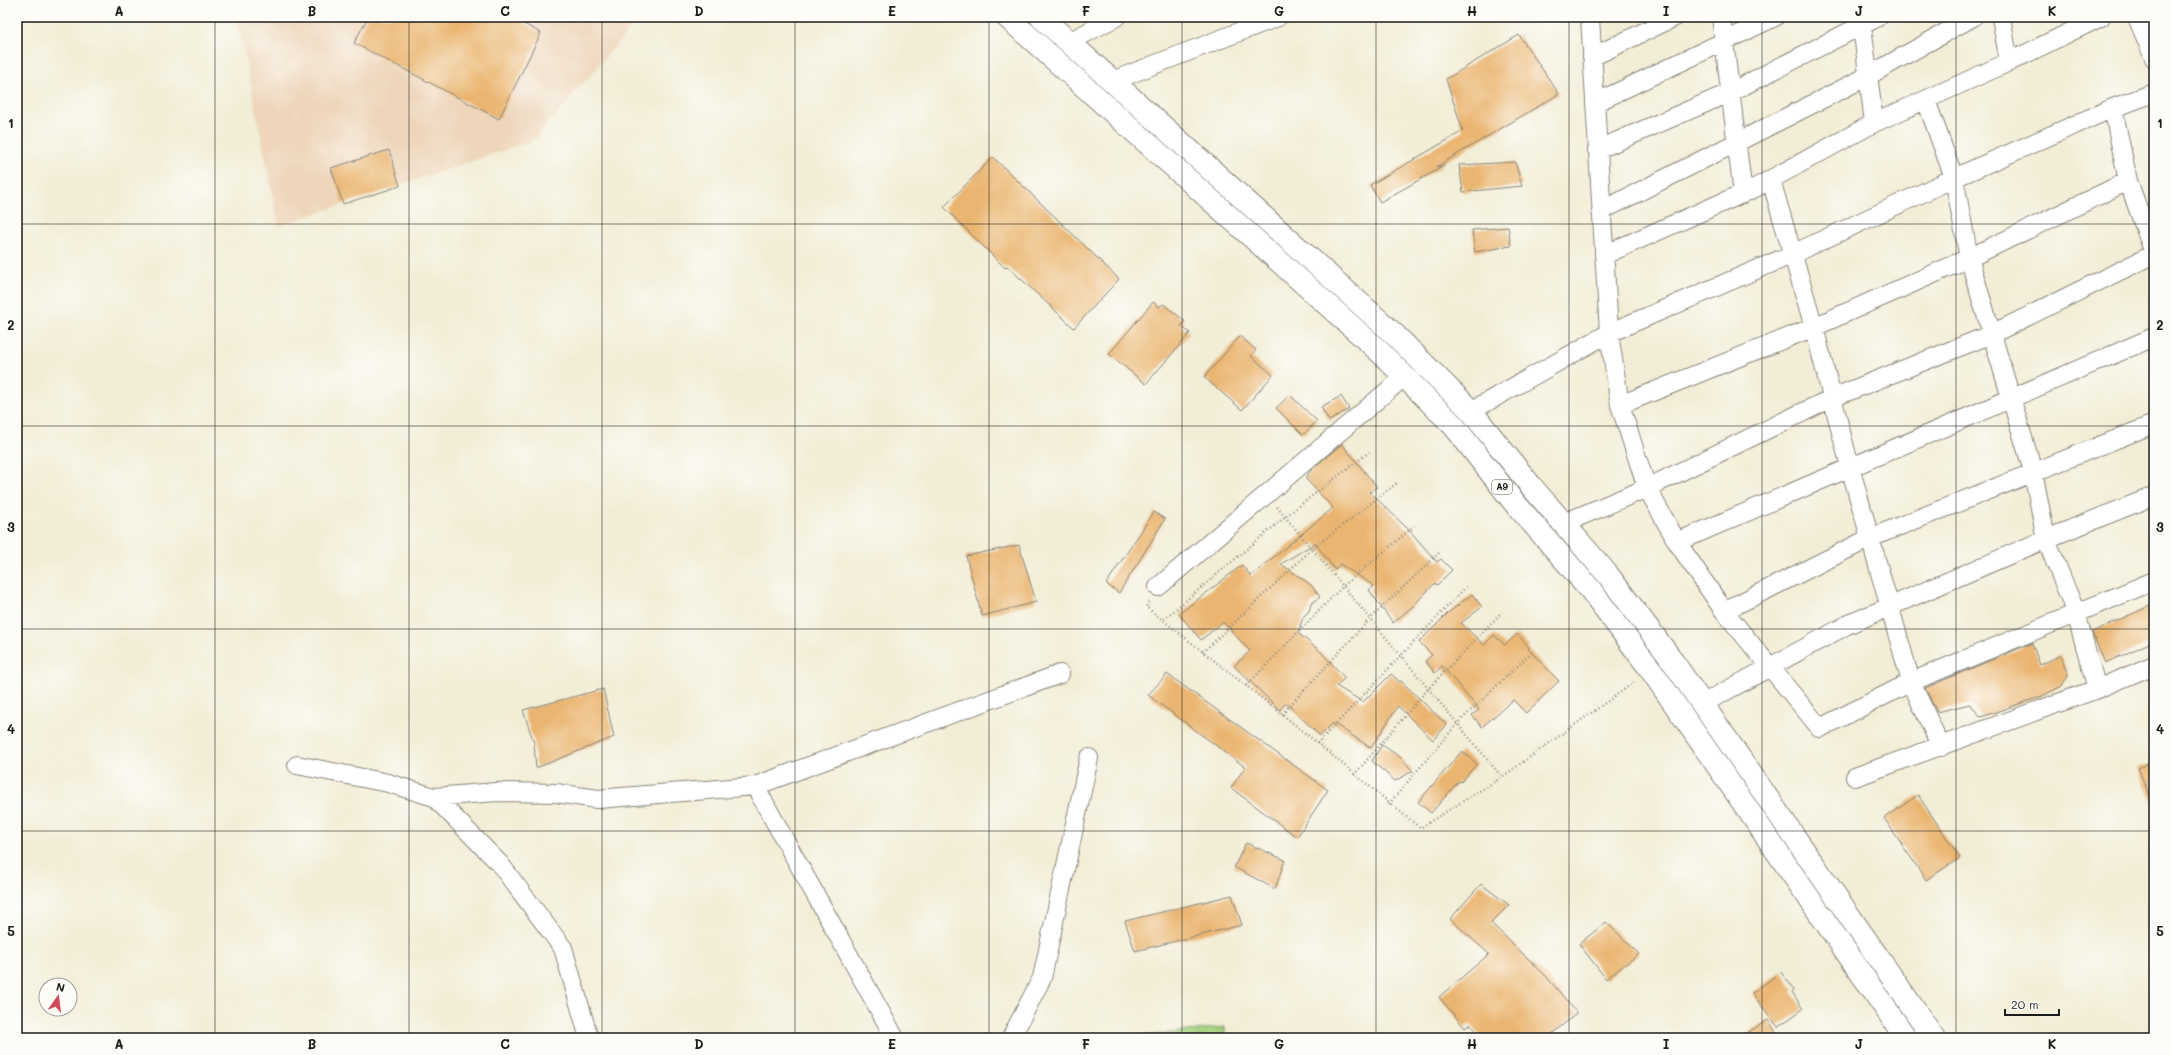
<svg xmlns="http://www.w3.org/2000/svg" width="2171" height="1055" viewBox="0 0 2171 1055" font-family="Mali,sans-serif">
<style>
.built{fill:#eed6bb}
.green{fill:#a4d17e;stroke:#60764d}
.building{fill:#eab570}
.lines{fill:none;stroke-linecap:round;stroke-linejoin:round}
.street-casing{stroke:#878479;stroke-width:20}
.highway-casing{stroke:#878479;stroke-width:24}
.path{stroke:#878479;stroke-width:2.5;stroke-dasharray:1 3;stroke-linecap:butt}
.street{stroke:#fff;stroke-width:18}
.highway{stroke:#fff;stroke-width:22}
.grid{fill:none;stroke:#1c1c1c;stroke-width:1;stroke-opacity:0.55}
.labels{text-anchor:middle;stroke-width:4;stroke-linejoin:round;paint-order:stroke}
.shield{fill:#fdfcf7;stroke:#605f5e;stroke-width:1}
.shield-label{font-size:9px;font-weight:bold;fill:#1c1c1c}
.neatline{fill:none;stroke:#1c1c1c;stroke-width:1.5}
.grid-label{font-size:13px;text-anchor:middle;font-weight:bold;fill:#1c1c1c}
</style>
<rect width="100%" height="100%" fill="#fdfcf7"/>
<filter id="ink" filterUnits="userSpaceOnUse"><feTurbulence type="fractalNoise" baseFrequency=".025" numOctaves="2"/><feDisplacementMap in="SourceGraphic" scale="8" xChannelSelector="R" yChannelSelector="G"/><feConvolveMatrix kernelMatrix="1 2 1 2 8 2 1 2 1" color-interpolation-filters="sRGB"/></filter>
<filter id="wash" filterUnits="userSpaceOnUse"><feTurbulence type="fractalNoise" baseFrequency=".012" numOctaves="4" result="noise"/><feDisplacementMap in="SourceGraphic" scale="16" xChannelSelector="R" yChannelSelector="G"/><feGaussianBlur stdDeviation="0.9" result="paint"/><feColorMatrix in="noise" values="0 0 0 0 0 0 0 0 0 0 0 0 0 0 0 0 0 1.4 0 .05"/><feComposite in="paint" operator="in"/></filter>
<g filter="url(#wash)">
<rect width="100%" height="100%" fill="#f2edd6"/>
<path class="built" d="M 237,17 L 628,17 L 633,26 L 534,140 L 279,226 Z"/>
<path class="green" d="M 1225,1027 L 1225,1038 L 1143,1038 L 1143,1036 Z"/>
<g id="blocks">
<path class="building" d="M 368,17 L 511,17 L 541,33 L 499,119 L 354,43 Z
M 1519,35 L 1559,94 L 1436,167 L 1444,166 L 1380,202 L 1370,185 L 1463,131 L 1446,79 Z
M 389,150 L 400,186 L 343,204 L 331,168 Z
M 993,157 L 1119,279 L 1074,328 L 1007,266 L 1005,268 L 944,207 Z
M 1515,162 L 1522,186 L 1463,192 L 1459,165 Z
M 1508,227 L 1511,246 L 1475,252 L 1472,230 Z
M 1153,302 L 1159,307 L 1163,304 L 1185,321 L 1181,326 L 1190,333 L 1146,384 L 1109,354 Z
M 1240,336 L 1256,350 L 1251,356 L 1273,375 L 1242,410 L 1204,377 Z
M 1290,395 L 1317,421 L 1303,435 L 1276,408 Z
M 1341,396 L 1349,409 L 1329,421 L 1321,407 Z
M 1342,444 L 1377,487 L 1370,492 L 1410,531 L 1437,562 L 1441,559 L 1452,570 L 1437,585 L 1435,583 L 1413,606 L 1393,623 L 1369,590 L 1374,586 L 1340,564 L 1335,570 L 1315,543 L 1281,564 L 1311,585 L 1320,597 L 1311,604 L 1309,611 L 1303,617 L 1298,633 L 1321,652 L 1345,678 L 1336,686 L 1363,702 L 1391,674 L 1400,682 L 1401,681 L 1447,725 L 1433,740 L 1398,706 L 1371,748 L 1333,723 L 1320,736 L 1286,703 L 1280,710 L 1234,666 L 1250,651 L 1223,622 L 1201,640 L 1179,614 L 1242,565 L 1251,576 L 1333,508 L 1305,478 L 1313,468 Z
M 1154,512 L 1165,519 L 1119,593 L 1106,584 Z
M 1019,545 L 1036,602 L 982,616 L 966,556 Z
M 1472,594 L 1482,607 L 1461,623 L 1484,645 L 1494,635 L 1505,645 L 1517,634 L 1529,647 L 1528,649 L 1559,681 L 1526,713 L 1513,700 L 1482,727 L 1472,715 L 1479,710 L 1442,666 L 1435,673 L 1425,661 L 1432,655 L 1419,642 L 1448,613 Z
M 2154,604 L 2154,641 L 2105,663 L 2092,632 Z
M 2032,643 L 2040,665 L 2061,655 L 2068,675 L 2062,686 L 2040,697 L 1981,717 L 1970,704 L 1937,712 L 1925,688 Z
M 1167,674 L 1328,790 L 1297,837 L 1231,788 L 1245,767 L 1148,695 Z
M 603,689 L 614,737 L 536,768 L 534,743 L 523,710 Z
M 1382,745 L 1400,757 L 1413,771 L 1395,781 L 1372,761 Z
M 1462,751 L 1477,764 L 1461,782 L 1459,781 L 1431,813 L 1418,802 Z
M 2154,762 L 2154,807 L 2138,768 Z
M 1918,795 L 1960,858 L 1926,880 L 1884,818 Z
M 1246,843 L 1285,860 L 1275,889 L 1234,867 Z
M 1481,884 L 1509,905 L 1491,923 L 1545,975 L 1577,1013 L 1547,1038 L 1483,1038 L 1470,1024 L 1465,1028 L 1439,997 L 1489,954 L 1450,919 Z
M 1232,895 L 1242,925 L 1135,951 L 1125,921 Z
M 1606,922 L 1639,954 L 1606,979 L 1579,944 Z
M 1781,972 L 1794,990 L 1792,992 L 1803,1009 L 1778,1027 L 1752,993 Z
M 1768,1020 L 1780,1038 L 1739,1038 Z"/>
</g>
</g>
<g filter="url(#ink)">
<use href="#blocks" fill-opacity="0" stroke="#878479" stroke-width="1"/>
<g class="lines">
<g class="street-casing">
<path id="street" d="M 1590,17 L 1609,333 L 1620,405 L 1647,488 L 1677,542 L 1724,611 L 1820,728 L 1911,682 L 2154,581
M 1721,17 L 1743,194
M 1861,17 L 1874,123
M 2001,17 L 2009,62
M 2137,17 L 2154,58
M 1069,42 L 1116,17
M 1592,57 L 1675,17
M 1112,81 L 1278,17
M 1926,100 L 1954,178 L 1969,258 L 2033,471 L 2046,539 L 2076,613 L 2097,689
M 1595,103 L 1775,17
M 2113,108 L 2128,181 L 2154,253
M 1597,150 L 1731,92 L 1878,17
M 1771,180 L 1814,327 L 1850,467 L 1911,682 L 1941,747
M 1601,211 L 1868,76 L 1973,17
M 1604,255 L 1755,188 L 1874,123 L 2009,62 L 2101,17
M 1620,405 L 1814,327 L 1969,258 L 2128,181
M 1471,411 L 1609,333 L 1793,254 L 1954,178 L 2113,108 L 2154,93
M 1564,523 L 1647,488 L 1832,398 L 1992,334 L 2154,254
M 1677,542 L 2154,337
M 1158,587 L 1405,376
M 1724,611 L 1870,538 L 2154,424
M 1702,704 L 1847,625 L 2046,539 L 2154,496
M 297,765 L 388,783 L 434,797 L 496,792 L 556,793 L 598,799 L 755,786 L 1060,674
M 1855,777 L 2097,689 L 2154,665
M 755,786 L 895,1038
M 434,797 L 500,864 L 563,948 L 589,1038
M 1011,1038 L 1042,978 L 1089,758"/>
</g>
<g class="highway-casing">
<path id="highway" d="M 1007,17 L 1380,352 L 1454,426 L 1513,501 L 1590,589 L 1651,670 L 1906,1038
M 1041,17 L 1395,335 L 1471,411 L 1531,486 L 1608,575 L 1669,656 L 1934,1038"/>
</g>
<path class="path" d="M 1277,507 L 1502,777
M 1149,602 L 1146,607 L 1282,714 L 1420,828 L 1502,777 L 1636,681
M 1164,619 L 1285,517 L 1369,452
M 1203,652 L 1312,549 L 1397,483
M 1246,686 L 1343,586 L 1414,526
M 1282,714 L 1370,619 L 1439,553
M 1317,744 L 1466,587
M 1354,775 L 1428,689 L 1502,612
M 1389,804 L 1457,724 L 1533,651"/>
<use href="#street" class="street"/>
<use href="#highway" class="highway"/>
</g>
</g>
<path class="grid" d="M 215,17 L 215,1038M 409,17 L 409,1038M 602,17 L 602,1038M 795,17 L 795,1038M 989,17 L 989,1038M 1182,17 L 1182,1038M 1376,17 L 1376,1038M 1569,17 L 1569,1038M 1762,17 L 1762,1038M 1956,17 L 1956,1038M 17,224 L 2154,224M 17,426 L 2154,426M 17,629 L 2154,629M 17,831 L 2154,831"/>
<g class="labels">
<rect class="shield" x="1492" y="480" width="20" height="14" rx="3"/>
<g class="shield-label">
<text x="1502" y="490">A9</text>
</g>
</g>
<rect width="2171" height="1055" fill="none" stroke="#fdfcf7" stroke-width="44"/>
<g transform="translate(58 997) rotate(14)"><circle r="19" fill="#fdfcf7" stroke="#a3a29f"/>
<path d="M0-3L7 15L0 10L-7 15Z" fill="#d1495b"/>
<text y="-6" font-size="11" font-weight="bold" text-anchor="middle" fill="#1c1c1c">N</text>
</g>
<path d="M2005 1009v6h54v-6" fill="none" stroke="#1c1c1c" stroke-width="2"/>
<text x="2011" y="1009" font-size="12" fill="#1c1c1c" stroke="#fdfcf7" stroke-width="3" paint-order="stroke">20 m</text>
<rect x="22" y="22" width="2127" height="1011" class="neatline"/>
<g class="grid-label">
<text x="119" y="16">A</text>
<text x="312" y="16">B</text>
<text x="505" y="16">C</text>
<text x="699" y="16">D</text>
<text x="892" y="16">E</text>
<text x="1086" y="16">F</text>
<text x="1279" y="16">G</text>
<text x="1472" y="16">H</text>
<text x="1666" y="16">I</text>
<text x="1859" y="16">J</text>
<text x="2052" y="16">K</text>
<text x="11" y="128">1</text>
<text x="2160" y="128">1</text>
<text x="11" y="330">2</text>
<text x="2160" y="330">2</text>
<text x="11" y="532">3</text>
<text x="2160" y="532">3</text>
<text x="11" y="734">4</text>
<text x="2160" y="734">4</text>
<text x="11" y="936">5</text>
<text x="2160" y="936">5</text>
<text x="119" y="1049">A</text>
<text x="312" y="1049">B</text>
<text x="505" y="1049">C</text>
<text x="699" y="1049">D</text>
<text x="892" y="1049">E</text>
<text x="1086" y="1049">F</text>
<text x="1279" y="1049">G</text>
<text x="1472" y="1049">H</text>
<text x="1666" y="1049">I</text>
<text x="1859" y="1049">J</text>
<text x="2052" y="1049">K</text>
</g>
</svg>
